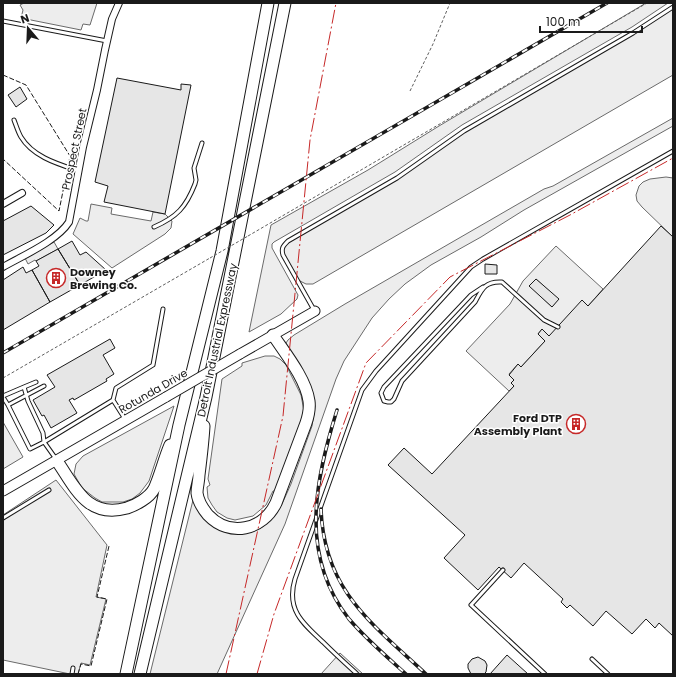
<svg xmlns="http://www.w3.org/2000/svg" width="676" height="677" viewBox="0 0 676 677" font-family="Poppins,sans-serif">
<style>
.built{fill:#ededed;stroke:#6a6a6a;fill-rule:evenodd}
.building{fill:#e6e6e6;stroke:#1a1a1a}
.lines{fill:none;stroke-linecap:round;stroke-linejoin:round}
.lane-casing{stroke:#1a1a1a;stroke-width:5}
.street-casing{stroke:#1a1a1a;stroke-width:8}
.secondary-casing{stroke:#1a1a1a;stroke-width:11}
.highway-casing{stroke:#1a1a1a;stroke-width:13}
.path{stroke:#5f5f5f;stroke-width:1;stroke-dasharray:3 2;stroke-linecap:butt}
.lane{stroke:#fff;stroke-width:3}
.street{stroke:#fff;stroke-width:6}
.secondary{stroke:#fff;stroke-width:9}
.highway{stroke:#fff;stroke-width:11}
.rail-casing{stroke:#1a1a1a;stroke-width:3.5}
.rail{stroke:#fff;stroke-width:2;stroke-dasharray:6;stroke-linecap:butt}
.secondary-bridge-casing{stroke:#1a1a1a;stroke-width:11;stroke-linecap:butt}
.path-bridge{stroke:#5f5f5f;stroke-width:1;stroke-dasharray:3 2;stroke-linecap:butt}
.secondary-bridge{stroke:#fff;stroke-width:9}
.fence{stroke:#1a1a1a;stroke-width:1;stroke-dasharray:5 2;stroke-linecap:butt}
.power{stroke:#c62828;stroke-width:1;stroke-dasharray:14 3 2 3;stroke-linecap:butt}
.labels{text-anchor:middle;stroke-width:3;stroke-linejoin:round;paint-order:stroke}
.street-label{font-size:11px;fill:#1a1a1a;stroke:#fff}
.poi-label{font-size:11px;font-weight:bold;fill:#1a1a1a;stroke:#fff;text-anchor:start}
</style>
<rect width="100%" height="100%" fill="#fff"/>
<path class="built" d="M 24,3 L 97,3 L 90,25 L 83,24 L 81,30 L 21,18 L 23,10 L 20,5 Z
M 646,3 L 668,3 L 632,27 L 462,125 L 395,172 L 274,242 L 272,244 L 272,248 L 298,295 L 297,299 L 281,314 L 249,332 L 271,225 L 368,170 L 439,126 Z
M 673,7 L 673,75 L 313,284 L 306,284 L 298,280 L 283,255 L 283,246 L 397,178 L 464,131 L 633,33 Z
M 673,118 L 673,126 L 524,210 L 481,237 L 431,265 L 405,284 L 389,299 L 372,318 L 344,361 L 336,379 L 285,524 L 217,674 L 150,674 L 194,496 L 207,521 L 256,530 L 264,526 L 276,514 L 282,504 L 291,484 L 312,426 L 315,406 L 286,346 L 286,343 L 288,340 L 294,335 L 345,304 L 544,189 L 553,186 Z
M 666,177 L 673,178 L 673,237 L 642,207 L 637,201 L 636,195 L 639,186 L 643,182 L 650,179 Z
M 91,204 L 112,208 L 111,214 L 151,221 L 153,212 L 165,214 L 172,221 L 171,228 L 165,234 L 112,268 L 73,234 L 80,218 L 86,221 L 88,221 Z
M 54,242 L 58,249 L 36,261 L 35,260 L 28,264 L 25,258 Z
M 556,246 L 603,289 L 588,306 L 549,336 L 542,329 L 538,334 L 545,341 L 521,367 L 518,364 L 509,374 L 514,380 L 511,383 L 514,386 L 509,391 L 466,351 L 510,304 L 523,281 ZM 536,279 L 558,299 L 552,307 L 530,286 Z
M 265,356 L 274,356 L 280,359 L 286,365 L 301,395 L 304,411 L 303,420 L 276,491 L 273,491 L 266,505 L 253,516 L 235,520 L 227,518 L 217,512 L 212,505 L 208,498 L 207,487 L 210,485 L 208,479 L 222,379 L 242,366 L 242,363 Z
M 174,406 L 149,481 L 140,493 L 132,499 L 123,502 L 102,502 L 95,498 L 82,488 L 74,474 L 76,464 L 83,456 Z
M 3,422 L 23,457 L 3,469 Z
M 56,480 L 107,545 L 96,597 L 106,599 L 90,665 L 81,663 L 78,674 L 70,674 L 3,660 L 3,515 Z
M 340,653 L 363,674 L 321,674 Z"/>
<path class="building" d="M 117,78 L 181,90 L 181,84 L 191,85 L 165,214 L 104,202 L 108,186 L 95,182 Z
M 20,87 L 27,99 L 16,107 L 8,95 Z
M 31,206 L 54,225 L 46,233 L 3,255 L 3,221 Z
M 661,226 L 673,237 L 673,636 L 659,623 L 655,628 L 646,619 L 632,634 L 606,611 L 593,626 L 570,605 L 567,608 L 561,602 L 563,599 L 524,563 L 511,578 L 499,567 L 478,590 L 444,558 L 465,535 L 388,465 L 404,448 L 432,474 L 514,386 L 511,383 L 514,380 L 509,375 L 518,364 L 521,367 L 545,341 L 538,334 L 542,329 L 549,336 L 582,300 L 588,306 Z
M 72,241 L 80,255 L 86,252 L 106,270 L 80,285 L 58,249 Z
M 58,249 L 80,285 L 50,302 L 32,270 L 39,266 L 36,261 Z
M 485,264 L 497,265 L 497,274 L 485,274 Z
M 23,267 L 26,273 L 32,270 L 50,302 L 3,330 L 3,280 Z
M 536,279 L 559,299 L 552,307 L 529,286 Z
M 110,339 L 115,348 L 103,355 L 114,374 L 106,379 L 107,381 L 74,400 L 73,398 L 69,400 L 77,413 L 51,428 L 44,415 L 42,416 L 33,400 L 55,387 L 47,375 Z
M 507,655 L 528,674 L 490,674 Z
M 478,657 L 485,661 L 487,665 L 486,672 L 484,674 L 471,674 L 468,668 L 468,664 L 472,659 Z"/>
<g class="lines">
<g class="lane-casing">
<path id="lane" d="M 3,21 L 107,41
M 14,120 C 16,125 18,132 21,137 C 33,157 58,164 79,171
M 154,227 C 177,217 186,207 195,184 L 196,180 L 194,168 L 202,143
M 483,287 L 471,295 L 384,387 L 381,393 L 384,401 L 388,402 L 391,402 L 394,399 L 402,381 L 475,302 C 482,289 485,281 502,282 L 544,320 L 558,327
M 314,310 L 283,255 C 281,248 283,246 288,241 L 397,178 L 464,131 L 633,33 L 673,7
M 36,382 L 24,387 L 28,401 L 43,433 L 44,442 L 30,449 L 8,405 L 44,386
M 3,396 L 24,387
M 3,397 L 8,405
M 113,400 L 116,388 L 153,365 L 163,309
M 56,459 L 44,442 L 113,400 L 125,419
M 3,518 L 49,490
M 503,570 L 471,605 L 545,674
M 592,659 L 608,674
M 72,674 L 73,668
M 357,674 C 345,663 334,653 323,642 C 302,623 286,609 295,579 L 362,390 L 376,371 L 471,267 L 483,259 L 673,151"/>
</g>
<g class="street-casing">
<path id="street" d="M 3,204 L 22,193
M 3,267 C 22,256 57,241 69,222 L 83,147 L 97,90 L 105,50 L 112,19 L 119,3"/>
</g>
<g class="secondary-casing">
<path id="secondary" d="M 240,354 L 315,311
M 3,491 L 166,397"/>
</g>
<g class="highway-casing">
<path id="highway" d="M 204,426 C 203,443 201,459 199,475 C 199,481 197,487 197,493 C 198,501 203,509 208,515 C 230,538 263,530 276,503 L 306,423 C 308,417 310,408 309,401 C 306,379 285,353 273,335
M 57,461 C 75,487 87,519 127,508 C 136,505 149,498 154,489 C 160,476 164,459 170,445
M 126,674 L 179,425 L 222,251 L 268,3
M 140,674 L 206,397 L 285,3"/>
</g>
<path class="path" d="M 410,91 L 433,44 L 450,3
M 248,236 L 647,3
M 3,378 L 210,258"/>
<use href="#lane" class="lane"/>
<use href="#street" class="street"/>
<use href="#secondary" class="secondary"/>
<use href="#highway" class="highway"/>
<g class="rail-casing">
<path id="rail" d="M 3,353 L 607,3
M 337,410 C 315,481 299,555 349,619 C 366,639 386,656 406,674
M 321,509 C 324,590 371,623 426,674"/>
</g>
<use href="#rail" class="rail"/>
<g class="secondary-bridge-casing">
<path id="secondary-bridge" d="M 166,397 L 240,354"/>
</g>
<path class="path-bridge" d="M 210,258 L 248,236"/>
<use href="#secondary-bridge" class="secondary-bridge"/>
<path class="fence" d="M 3,75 L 26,85 L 70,156 L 59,211 L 3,159
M 78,674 L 81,664 L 91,666 L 107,599 L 97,597 L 109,546"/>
<path class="power" d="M 226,674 L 283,416 L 310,140 L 336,3
M 257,674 L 274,614 L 366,363 L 450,277 L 570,215 L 673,158"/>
</g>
<defs>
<g id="building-ring" transform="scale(1)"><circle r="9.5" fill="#fff" stroke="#c62828" stroke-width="1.5"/><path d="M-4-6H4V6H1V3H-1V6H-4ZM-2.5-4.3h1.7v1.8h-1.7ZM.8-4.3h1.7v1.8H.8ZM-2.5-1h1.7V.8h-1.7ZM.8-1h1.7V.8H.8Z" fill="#c62828"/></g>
</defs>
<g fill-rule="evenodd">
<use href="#building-ring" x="56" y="278"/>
<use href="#building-ring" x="576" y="424"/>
</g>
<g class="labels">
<g class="street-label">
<text transform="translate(74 149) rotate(-78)" y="4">Prospect Street</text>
<text transform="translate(217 340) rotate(-78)" y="4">Detroit Industrial Expressway</text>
<text transform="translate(153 391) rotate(-30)" y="4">Rotunda Drive</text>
</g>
<g class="poi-label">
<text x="70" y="276">Downey<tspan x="70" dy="13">Brewing Co.</tspan></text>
<text x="562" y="422" text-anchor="end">Ford DTP<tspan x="562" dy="13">Assembly Plant</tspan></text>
</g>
</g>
<rect width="676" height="677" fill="none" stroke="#1a1a1a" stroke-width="8"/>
<g transform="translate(28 28) rotate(341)" stroke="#ffffff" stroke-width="3" paint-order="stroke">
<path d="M0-3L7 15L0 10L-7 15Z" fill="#1a1a1a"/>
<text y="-6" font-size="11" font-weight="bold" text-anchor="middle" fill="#1a1a1a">N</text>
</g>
<path d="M540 26v6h102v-6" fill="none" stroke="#1a1a1a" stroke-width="2"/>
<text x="546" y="26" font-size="12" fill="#1a1a1a" stroke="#ffffff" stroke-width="3" paint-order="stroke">100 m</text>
</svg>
